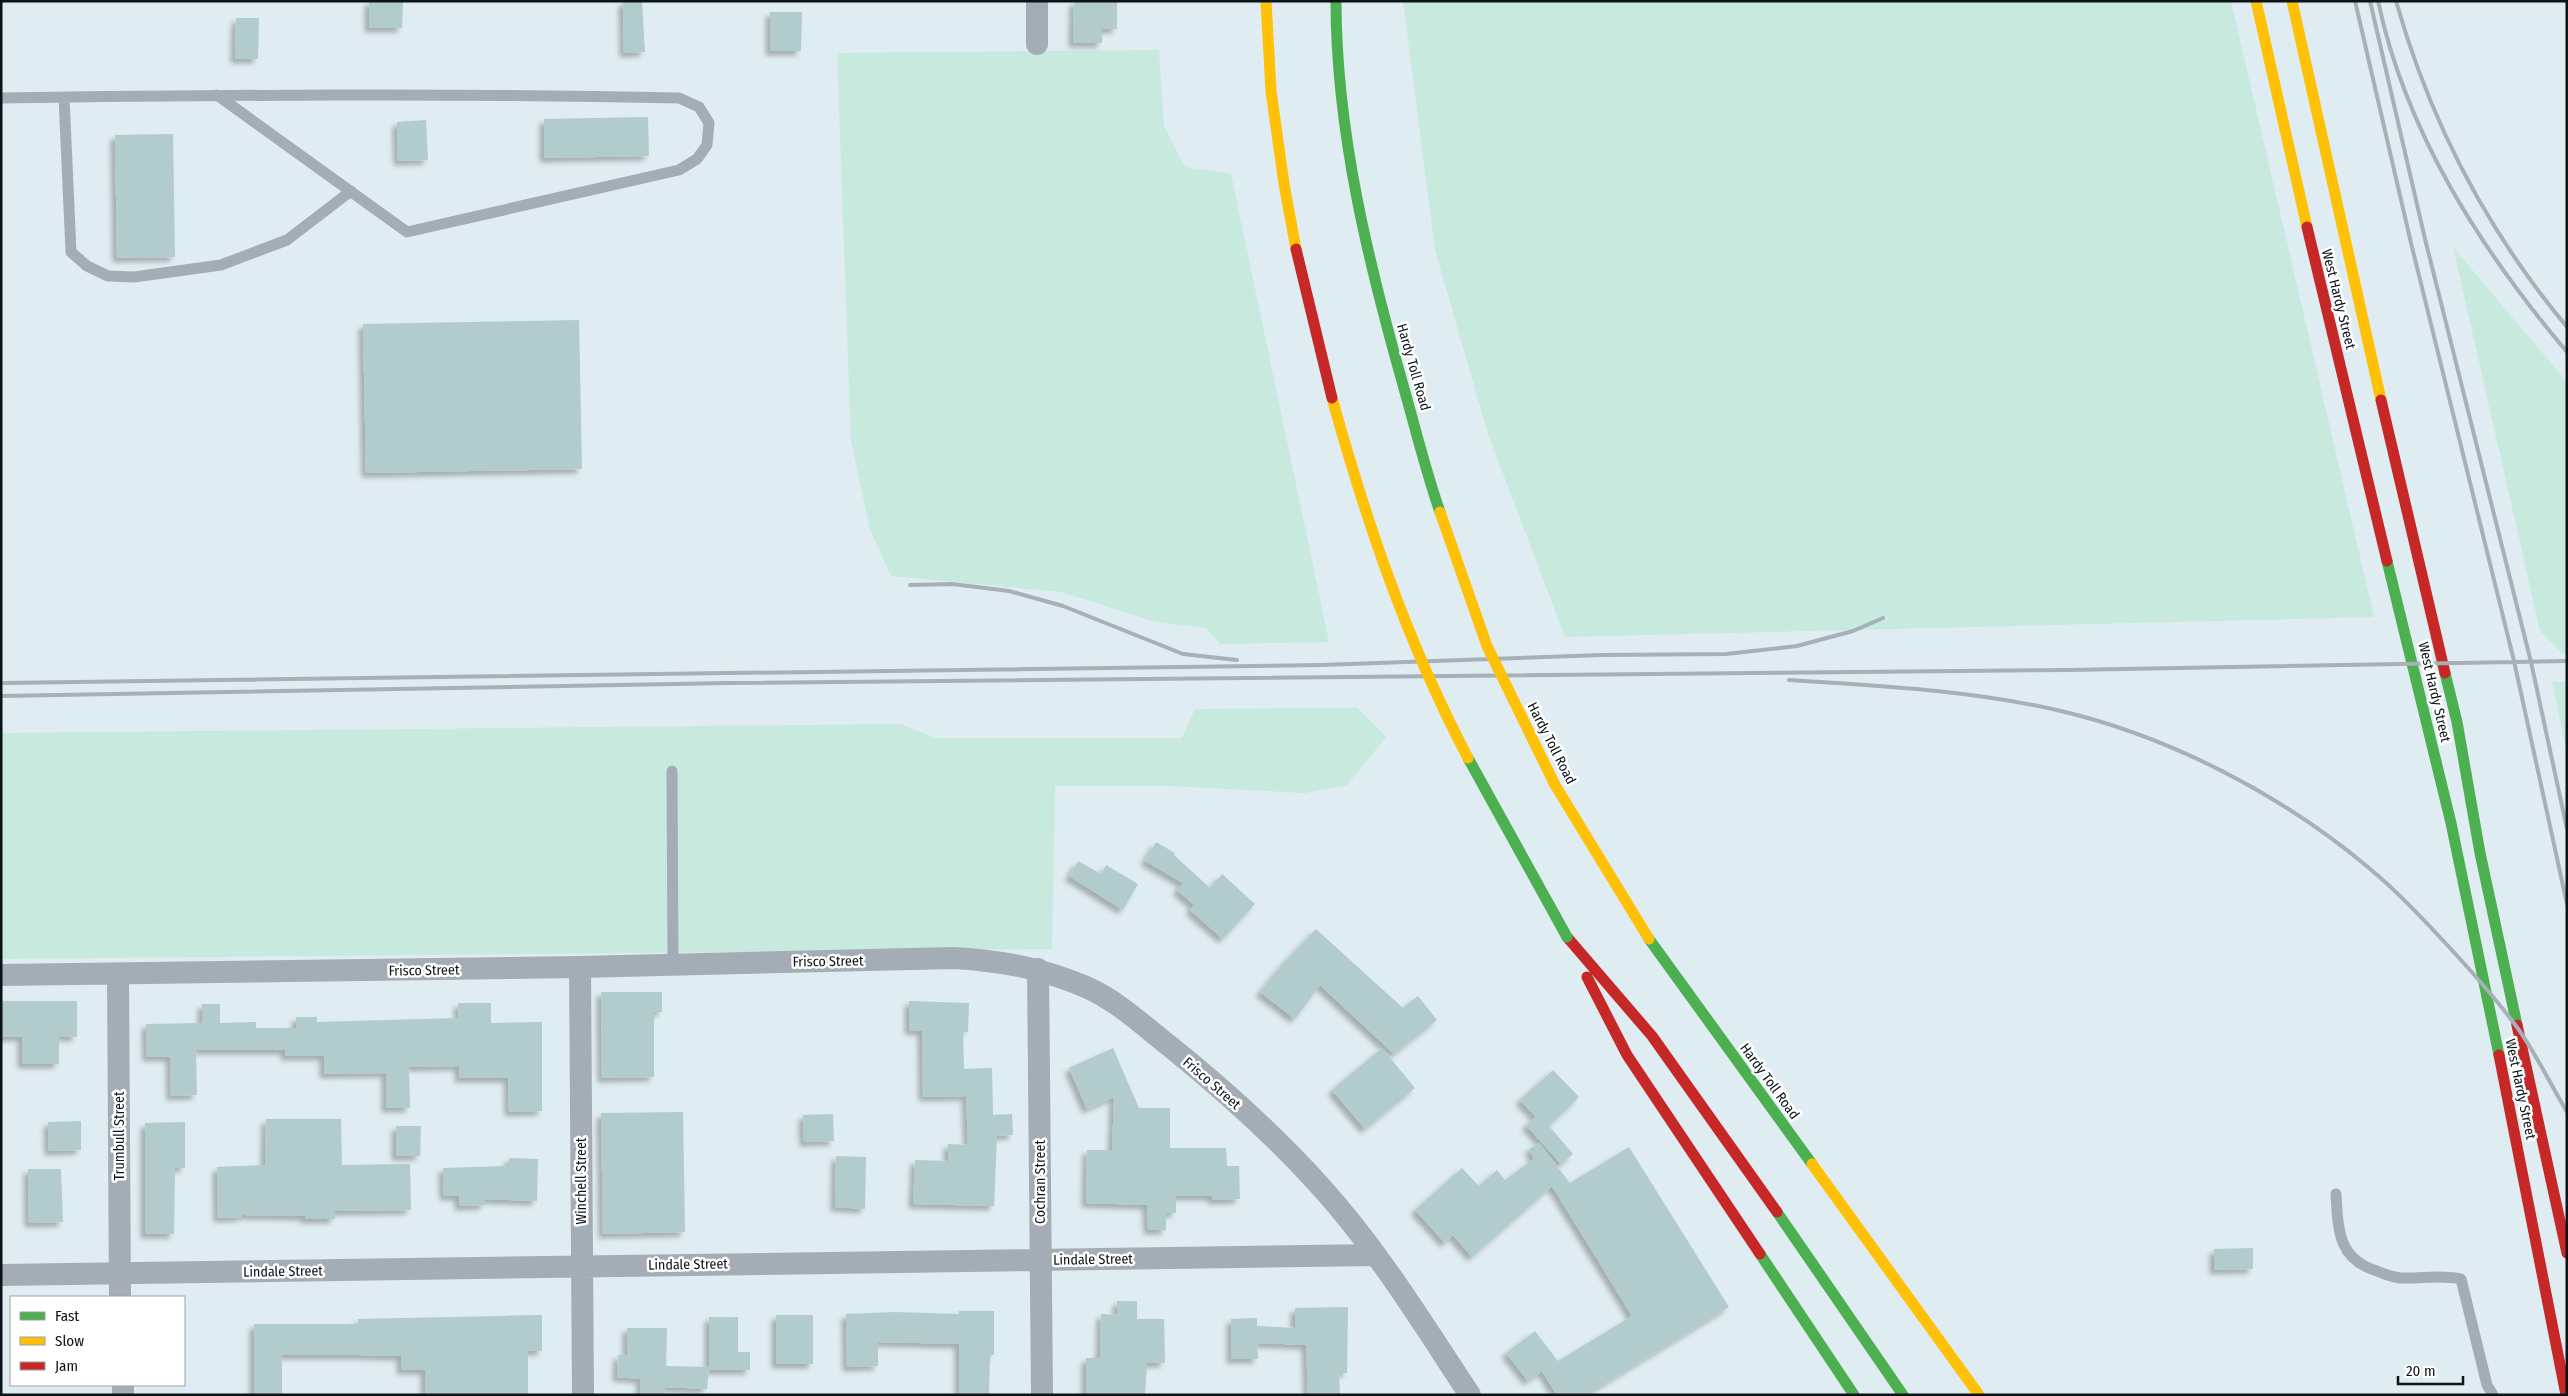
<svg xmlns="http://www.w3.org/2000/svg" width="2568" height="1396" viewBox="0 0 2568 1396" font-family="'Fira Sans Condensed',sans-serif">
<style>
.green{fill:#c8e9de}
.building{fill:#b2ccce;filter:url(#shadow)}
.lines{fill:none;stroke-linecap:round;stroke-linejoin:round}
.lane{stroke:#a4adb5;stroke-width:11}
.street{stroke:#a4adb5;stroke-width:22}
.fast{stroke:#4caf50;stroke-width:11}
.slow{stroke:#ffc107;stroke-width:11}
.jam{stroke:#c62828;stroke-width:11}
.rail{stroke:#a6b0b6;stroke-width:4}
.fast-bridge{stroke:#4caf50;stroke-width:11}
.slow-bridge{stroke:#ffc107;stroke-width:11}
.jam-bridge{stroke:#c62828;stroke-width:11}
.labels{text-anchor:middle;stroke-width:5;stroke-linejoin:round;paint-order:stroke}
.street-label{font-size:14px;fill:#0a1316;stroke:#fff}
</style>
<defs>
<filter id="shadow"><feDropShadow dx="-4.5" dy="4.5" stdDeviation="2.5" flood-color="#0004"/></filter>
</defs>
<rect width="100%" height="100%" fill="#dfecf2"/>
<path class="green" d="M 1403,1 L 2231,1 L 2374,617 L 1565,637 L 1488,434 L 1435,250 Z
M 1159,50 L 1164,126 L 1185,167 L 1231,174 L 1329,642 L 1221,644 L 1205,628 L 1156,622 L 1061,592 L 891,576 L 870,529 L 851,441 L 837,53 Z
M 2453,247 L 2567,382 L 2567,653 L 2562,653 L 2540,631 Z
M 2552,682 L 2567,682 L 2567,754 Z
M 1357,708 L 1386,737 L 1347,785 L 1305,793 L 1173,786 L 1055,786 L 1052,949 L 1,959 L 1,733 L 900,724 L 936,738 L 1182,738 L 1195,709 Z"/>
<path class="building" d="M 369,1 L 403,1 L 402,28 L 369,28 Z
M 623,1 L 642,1 L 645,52 L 624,53 Z
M 1074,1 L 1117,1 L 1117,29 L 1102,29 L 1102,43 L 1073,43 Z
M 770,12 L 802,12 L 801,51 L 770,51 Z
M 236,18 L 259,18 L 258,59 L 235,59 Z
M 648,117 L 649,156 L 544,158 L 544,119 Z
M 426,120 L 428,160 L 398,161 L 397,122 Z
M 173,134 L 175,257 L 117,258 L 115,135 Z
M 579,320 L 582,469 L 366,473 L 363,324 Z
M 1156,842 L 1175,853 L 1174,855 L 1210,888 L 1222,874 L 1255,904 L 1223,939 L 1190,910 L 1194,905 L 1177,890 L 1183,883 L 1145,861 Z
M 1078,861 L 1101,874 L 1106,865 L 1138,884 L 1123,910 L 1069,876 Z
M 1316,929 L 1403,1008 L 1418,996 L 1437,1020 L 1394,1054 L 1320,985 L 1295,1019 L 1260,992 L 1282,965 Z
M 601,992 L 662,992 L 662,1012 L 654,1012 L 654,1077 L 602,1078 Z
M 1,1001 L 77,1001 L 77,1037 L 59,1036 L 59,1064 L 22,1064 L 22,1037 L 1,1037 Z
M 909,1001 L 969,1003 L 968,1032 L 963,1032 L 964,1069 L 992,1068 L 993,1115 L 1012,1114 L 1013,1135 L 997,1136 L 994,1206 L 913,1204 L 915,1160 L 948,1161 L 948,1144 L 968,1145 L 966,1096 L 923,1097 L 922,1031 L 909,1030 Z
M 458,1003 L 491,1003 L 491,1023 L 542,1022 L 542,1111 L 509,1112 L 508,1078 L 459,1078 L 459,1066 L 409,1067 L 410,1108 L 386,1108 L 386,1073 L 324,1074 L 324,1056 L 285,1056 L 285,1050 L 196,1050 L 197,1095 L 171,1096 L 170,1057 L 147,1057 L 146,1024 L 202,1023 L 202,1004 L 220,1004 L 220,1023 L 256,1022 L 256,1028 L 296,1028 L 296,1017 L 317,1017 L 317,1022 L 459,1018 Z
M 1113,1048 L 1139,1108 L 1170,1108 L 1170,1148 L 1226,1148 L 1227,1166 L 1239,1166 L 1240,1199 L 1212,1200 L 1212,1196 L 1176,1196 L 1176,1213 L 1166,1213 L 1166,1230 L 1148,1230 L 1147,1205 L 1086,1203 L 1087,1150 L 1112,1150 L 1114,1097 L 1087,1109 L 1069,1068 Z
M 1382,1048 L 1415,1088 L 1365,1129 L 1332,1090 Z
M 1553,1070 L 1579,1097 L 1549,1126 L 1573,1154 L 1561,1164 L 1526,1125 L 1536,1117 L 1520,1100 Z
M 683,1112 L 685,1232 L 603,1234 L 601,1113 Z
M 833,1114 L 834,1141 L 804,1142 L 803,1115 Z
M 266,1119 L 341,1119 L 342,1165 L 410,1164 L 411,1210 L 335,1211 L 335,1219 L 305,1219 L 305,1216 L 242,1215 L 242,1217 L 218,1218 L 217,1167 L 265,1165 Z
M 81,1121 L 81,1150 L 49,1151 L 48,1122 Z
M 185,1122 L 185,1168 L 175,1168 L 174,1234 L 145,1234 L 145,1123 Z
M 396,1126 L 421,1126 L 420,1156 L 396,1156 Z
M 1539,1143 L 1570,1183 L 1629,1147 L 1729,1307 L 1586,1395 L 1557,1395 L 1542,1371 L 1528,1381 L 1506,1353 L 1535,1331 L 1558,1361 L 1632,1316 L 1552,1186 L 1472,1257 L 1453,1235 L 1445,1243 L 1415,1210 L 1462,1168 L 1479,1186 L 1497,1170 L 1505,1180 L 1534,1159 L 1529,1149 Z
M 836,1156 L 866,1157 L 865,1209 L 835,1207 Z
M 509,1158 L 538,1159 L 537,1201 L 485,1199 L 485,1205 L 459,1206 L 459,1196 L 444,1196 L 443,1168 L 509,1166 Z
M 28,1169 L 61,1169 L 63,1222 L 29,1223 Z
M 2253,1248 L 2253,1269 L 2214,1270 L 2214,1249 Z
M 1117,1301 L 1137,1301 L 1137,1319 L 1164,1319 L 1165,1363 L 1147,1363 L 1145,1395 L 1086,1395 L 1086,1358 L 1100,1358 L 1101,1314 L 1117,1315 Z
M 1348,1307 L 1347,1373 L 1339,1373 L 1340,1395 L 1308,1395 L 1306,1345 L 1257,1343 L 1258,1359 L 1231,1359 L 1231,1319 L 1257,1318 L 1257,1326 L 1295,1328 L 1295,1308 Z
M 959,1311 L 994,1311 L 994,1355 L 990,1355 L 989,1395 L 959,1395 L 959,1344 L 878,1342 L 878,1366 L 847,1367 L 846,1314 L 895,1312 L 959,1314 Z
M 542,1315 L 542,1351 L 528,1351 L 528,1395 L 425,1395 L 425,1370 L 401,1370 L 401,1356 L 358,1355 L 282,1355 L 282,1395 L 254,1395 L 254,1324 L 358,1324 L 358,1319 Z
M 776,1315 L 813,1315 L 813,1364 L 776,1364 Z
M 709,1317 L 738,1317 L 738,1352 L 750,1352 L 750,1370 L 709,1370 Z
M 627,1328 L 667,1328 L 666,1366 L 709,1367 L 707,1389 L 665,1387 L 665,1395 L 640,1395 L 641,1379 L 617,1377 L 618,1355 L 627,1355 Z"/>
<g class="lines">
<path class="lane" d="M 64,97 L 71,252 L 87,266 L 108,276 L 134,277 L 221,265 L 287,240 L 351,191
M 1,98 C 227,95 453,93 679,98 L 699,107 L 709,123 L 707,145 L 697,159 L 679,170 L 407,232 L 217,95
M 672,771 L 673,965
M 2336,1194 C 2338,1230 2338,1259 2377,1271 C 2384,1274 2392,1277 2400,1278 C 2420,1279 2441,1274 2461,1279 L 2487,1385 L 2493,1395"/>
<path class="street" d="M 1037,1 L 1037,44
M 580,967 L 583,1395
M 1038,969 L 1042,1395
M 1,975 L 580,967 L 954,958 C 1003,961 1041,968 1086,987 C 1118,1001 1145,1027 1172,1048 C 1224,1090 1276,1137 1321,1187 C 1378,1250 1423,1324 1470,1395
M 118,975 L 120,1297
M 1,1275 L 1375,1255
M 123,1385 L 123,1395"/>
<path class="fast" d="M 2387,561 L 2451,823 L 2499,1055
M 2445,673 L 2457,722 L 2480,853 L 2517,1025
M 1649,939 L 1812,1164
M 1777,1212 L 1903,1395
M 1760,1254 L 1854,1395"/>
<path class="slow" d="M 2256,1 L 2307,227
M 2292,1 L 2381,400
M 1812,1164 L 1979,1395"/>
<path class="jam" d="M 2307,227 L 2387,561
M 2381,400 L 2445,673
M 1567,937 L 1652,1036 L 1777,1212
M 1587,977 L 1627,1055 L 1760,1254
M 2517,1025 L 2567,1253
M 2499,1055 L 2566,1395"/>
<path class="rail" d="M 2355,1 L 2411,243 L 2514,661 L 2567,904
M 2370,1 L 2425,239 L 2531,662 L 2567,829
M 2378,1 C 2406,133 2481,250 2567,352
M 2396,1 C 2430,121 2487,231 2567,327
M 910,585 L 952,584 L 1009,591 L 1063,606 L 1183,654 L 1237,660
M 1789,680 C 1881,686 1971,690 2061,711 C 2171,737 2282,795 2369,868 C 2398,892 2424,920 2449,947 C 2474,974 2498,1001 2519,1030 C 2537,1056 2551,1085 2567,1112
M 4,683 L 1321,665 L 1602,655 L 1726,654 L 1797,646 L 1853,631 L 1883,618
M 1,696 L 729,683 L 2068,670 L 2567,661"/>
<path class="fast-bridge" d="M 1336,1 C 1336,133 1369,265 1405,392 C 1416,431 1426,472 1440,512
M 1468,758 L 1567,937"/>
<path class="slow-bridge" d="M 1266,1 L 1271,91 L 1284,184 L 1296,249
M 1332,398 C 1367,524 1407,642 1468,758
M 1440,512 L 1487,646 L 1555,785 L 1649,939"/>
<path class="jam-bridge" d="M 1296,249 L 1332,398"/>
</g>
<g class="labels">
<g class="street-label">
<text transform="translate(2339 299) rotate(76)" y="5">West Hardy Street</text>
<text transform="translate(1414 367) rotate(74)" y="5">Hardy Toll Road</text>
<text transform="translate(2435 692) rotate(77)" y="5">West Hardy Street</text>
<text transform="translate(1552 743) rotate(63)" y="5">Hardy Toll Road</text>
<text transform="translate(828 961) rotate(-1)" y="5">Frisco Street</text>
<text transform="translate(424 970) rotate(-1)" y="5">Frisco Street</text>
<text transform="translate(1770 1081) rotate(54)" y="5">Hardy Toll Road</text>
<text transform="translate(1212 1083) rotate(41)" y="5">Frisco Street</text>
<text transform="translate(2521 1089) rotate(78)" y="5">West Hardy Street</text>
<text transform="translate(119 1136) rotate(-90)" y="5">Trumbull Street</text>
<text transform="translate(581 1181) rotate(-90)" y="5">Winchell Street</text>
<text transform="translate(1040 1182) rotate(-90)" y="5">Cochran Street</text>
<text transform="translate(1093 1259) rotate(-1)" y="5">Lindale Street</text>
<text transform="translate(688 1264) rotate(-1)" y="5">Lindale Street</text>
<text transform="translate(283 1271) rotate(-1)" y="5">Lindale Street</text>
</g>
</g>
<rect width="2568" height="1396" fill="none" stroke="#0a1316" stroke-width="5"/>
<rect x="10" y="1296" width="175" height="90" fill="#ffffff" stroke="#9da1a2"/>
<rect x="20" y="1312" width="25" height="8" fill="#4caf50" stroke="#9da1a2"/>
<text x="55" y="1321" font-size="15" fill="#0a1316">Fast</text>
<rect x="20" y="1337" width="25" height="8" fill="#ffc107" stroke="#9da1a2"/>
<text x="55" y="1346" font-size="15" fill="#0a1316">Slow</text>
<rect x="20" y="1362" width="25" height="8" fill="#c62828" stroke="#9da1a2"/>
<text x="55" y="1371" font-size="15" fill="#0a1316">Jam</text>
<path d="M2398 1376v8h65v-8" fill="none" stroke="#0a1316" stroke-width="2.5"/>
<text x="2406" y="1376" font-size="15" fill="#0a1316" stroke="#ffffff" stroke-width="4" paint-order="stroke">20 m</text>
</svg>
